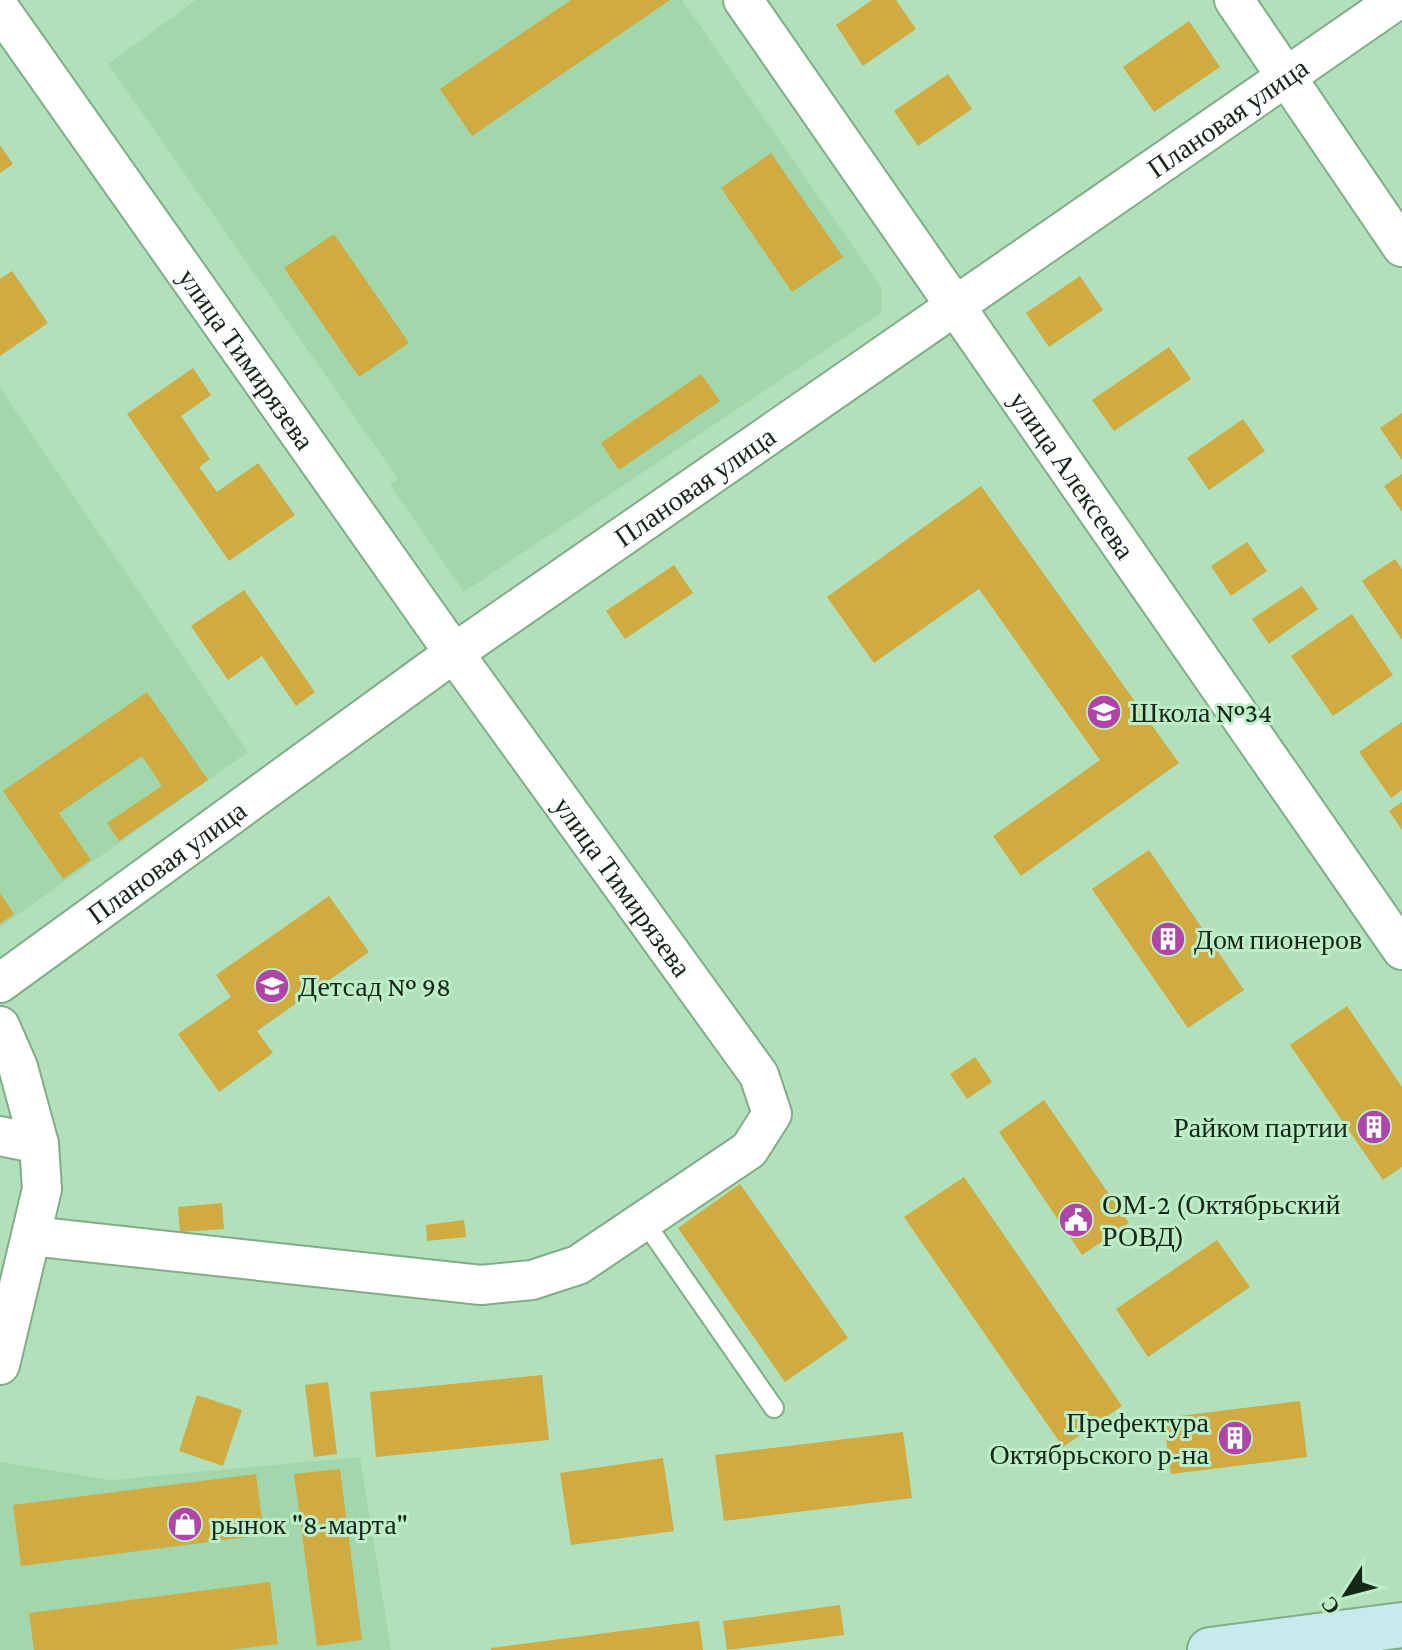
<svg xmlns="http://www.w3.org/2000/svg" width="1402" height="1650" viewBox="0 0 1402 1650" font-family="'Crimson Pro',serif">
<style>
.built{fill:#a2d7ac}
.building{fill:#cfab41}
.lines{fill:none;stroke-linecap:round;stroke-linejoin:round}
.service-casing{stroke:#80ad88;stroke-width:22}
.minor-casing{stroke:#80ad88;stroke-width:42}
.secondary-casing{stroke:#80ad88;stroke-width:48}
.service{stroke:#fff;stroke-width:18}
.minor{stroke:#fff;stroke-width:38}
.secondary{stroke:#c7eaef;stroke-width:44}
.labels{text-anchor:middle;stroke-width:6;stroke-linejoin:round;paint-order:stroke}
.street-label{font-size:28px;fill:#152719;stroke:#beeec7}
.poi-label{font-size:28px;fill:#152719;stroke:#beeec7;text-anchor:start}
</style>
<rect width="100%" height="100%" fill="#b1e0ba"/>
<path class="built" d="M 196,0 L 682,0 L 882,288 L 881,313 L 464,592 L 390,485 L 398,479 L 108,64 Z
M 0,388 L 248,752 L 0,927 Z
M 360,1457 L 391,1650 L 0,1650 L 0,1462 L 111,1480 Z"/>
<path class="building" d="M 571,0 L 670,0 L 472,136 L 440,89 Z
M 872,0 L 896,0 L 916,29 L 863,66 L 836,25 Z
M 1189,21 L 1220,67 L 1154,112 L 1123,67 Z
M 948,74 L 972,109 L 918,146 L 894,111 Z
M 0,145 L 13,164 L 0,173 Z
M 771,153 L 843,257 L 792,292 L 721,188 Z
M 334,234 L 409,343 L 359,377 L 284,268 Z
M 12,271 L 48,323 L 0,356 L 0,279 Z
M 1080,276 L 1103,310 L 1049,347 L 1026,313 Z
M 1169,347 L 1191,379 L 1114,431 L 1092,400 Z
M 193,368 L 211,395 L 181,416 L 210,459 L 199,467 L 217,492 L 258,463 L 295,515 L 229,561 L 127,414 Z
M 701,374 L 720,401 L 619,470 L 601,443 Z
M 1402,413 L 1402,460 L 1380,428 Z
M 1243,419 L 1265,451 L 1209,490 L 1187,458 Z
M 1402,474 L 1402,512 L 1384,486 Z
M 981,486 L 1179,763 L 1021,876 L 993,836 L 1100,760 L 979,589 L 874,663 L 827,597 Z
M 1247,542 L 1267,571 L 1231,596 L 1211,566 Z
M 1395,559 L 1402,569 L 1402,640 L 1362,581 Z
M 674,565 L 693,593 L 625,639 L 606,611 Z
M 1302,586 L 1318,609 L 1269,644 L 1252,619 Z
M 244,590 L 315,692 L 296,706 L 262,656 L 228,680 L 191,626 Z
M 1352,614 L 1393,675 L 1333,716 L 1291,656 Z
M 147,692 L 208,780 L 119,841 L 107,823 L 162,786 L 142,756 L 59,813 L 91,860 L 63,879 L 3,791 Z
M 1402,722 L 1402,790 L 1391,798 L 1359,752 Z
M 1402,802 L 1402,830 L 1389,811 Z
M 1149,850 L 1244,990 L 1188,1028 L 1092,889 Z
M 0,893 L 14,914 L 0,924 Z
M 329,896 L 369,952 L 257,1031 L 273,1053 L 219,1092 L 178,1034 L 231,997 L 216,975 Z
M 1347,1006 L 1402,1087 L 1402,1167 L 1383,1180 L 1290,1045 Z
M 975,1057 L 992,1082 L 967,1099 L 950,1074 Z
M 1044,1100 L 1129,1223 L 1082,1255 L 999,1132 Z
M 964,1177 L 1122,1406 L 1063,1447 L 904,1217 Z
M 740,1184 L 848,1338 L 785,1382 L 678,1228 Z
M 222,1203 L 224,1229 L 180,1232 L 178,1207 Z
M 464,1220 L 466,1237 L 427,1241 L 426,1225 Z
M 1217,1240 L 1250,1287 L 1148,1357 L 1116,1309 Z
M 542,1375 L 549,1440 L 376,1457 L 370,1392 Z
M 328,1382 L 337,1454 L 314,1457 L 305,1385 Z
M 197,1395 L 242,1410 L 223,1466 L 179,1451 Z
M 1300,1401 L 1307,1457 L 1171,1474 L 1163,1418 Z
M 903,1432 L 912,1498 L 724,1521 L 715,1455 Z
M 663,1458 L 674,1531 L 571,1545 L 560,1473 Z
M 340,1469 L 362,1640 L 317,1646 L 294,1474 Z
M 256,1474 L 264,1535 L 21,1566 L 13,1505 Z
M 270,1582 L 278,1644 L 230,1650 L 34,1650 L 29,1613 Z
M 840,1605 L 844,1635 L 727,1650 L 723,1621 Z
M 699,1621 L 703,1650 L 491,1650 L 491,1648 Z"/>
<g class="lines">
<g class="service-casing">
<path id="service" d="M 644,1221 L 774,1408"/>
</g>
<g class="minor-casing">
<g id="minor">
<path id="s1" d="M 743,0 L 1402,950"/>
<path d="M 1234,0 L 1402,247"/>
<path id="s2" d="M 0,9 L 454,653 L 759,1075 L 772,1114 L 749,1150 L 578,1265 L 532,1280 L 481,1285 L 31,1236"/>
<path id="s3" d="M 0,983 L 454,653 L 1397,0"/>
<path d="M 0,1026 L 18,1067 L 39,1144 L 42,1189 L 0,1365"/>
<path d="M 0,1136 L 39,1144"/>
</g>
</g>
<g class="secondary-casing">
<path id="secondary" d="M 1210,1650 L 1402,1625"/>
</g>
<use href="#service" class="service"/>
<use href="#minor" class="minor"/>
<use href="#secondary" class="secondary"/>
</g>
<defs>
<g id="school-disc" transform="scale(1.8)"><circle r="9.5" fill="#ae45a7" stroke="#beeec7"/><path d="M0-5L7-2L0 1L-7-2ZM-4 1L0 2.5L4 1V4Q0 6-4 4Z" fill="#fff"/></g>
<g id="building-disc" transform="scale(1.8)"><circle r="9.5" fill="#ae45a7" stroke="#beeec7"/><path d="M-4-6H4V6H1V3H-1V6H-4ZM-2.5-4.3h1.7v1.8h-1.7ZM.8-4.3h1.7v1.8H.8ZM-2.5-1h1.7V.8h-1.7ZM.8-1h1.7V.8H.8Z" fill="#fff"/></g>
<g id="civic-disc" transform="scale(1.8)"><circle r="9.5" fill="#ae45a7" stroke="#beeec7"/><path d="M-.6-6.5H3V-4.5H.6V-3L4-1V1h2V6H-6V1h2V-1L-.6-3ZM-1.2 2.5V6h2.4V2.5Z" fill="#fff"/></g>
<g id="shop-disc" transform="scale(1.8)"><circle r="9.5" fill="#ae45a7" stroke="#beeec7"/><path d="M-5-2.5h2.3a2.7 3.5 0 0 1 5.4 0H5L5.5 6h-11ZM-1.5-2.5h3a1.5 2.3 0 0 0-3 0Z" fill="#fff"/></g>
</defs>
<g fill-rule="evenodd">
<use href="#school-disc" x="1104" y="712"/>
<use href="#building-disc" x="1168" y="939"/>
<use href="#school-disc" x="272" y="986"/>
<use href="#building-disc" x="1374" y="1127"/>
<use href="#civic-disc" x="1076" y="1220"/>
<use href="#building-disc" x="1235" y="1438"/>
<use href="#shop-disc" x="185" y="1524"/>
</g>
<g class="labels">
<g class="street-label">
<text dy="10" stroke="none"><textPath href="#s3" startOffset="1502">Плановая улица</textPath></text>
<text dy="10" stroke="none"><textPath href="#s2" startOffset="428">улица Тимирязева</textPath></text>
<text dy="10" stroke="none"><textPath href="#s1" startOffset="578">улица Алексеева</textPath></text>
<text dy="10" stroke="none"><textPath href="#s3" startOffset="854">Плановая улица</textPath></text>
<text dy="10" stroke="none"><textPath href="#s3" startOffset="206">Плановая улица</textPath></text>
<text dy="10" stroke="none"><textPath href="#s2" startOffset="1076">улица Тимирязева</textPath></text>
</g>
<g class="poi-label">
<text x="1130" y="722">Школа №34</text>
<text x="1194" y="949">Дом пионеров</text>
<text x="298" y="996">Детсад № 98</text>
<text x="1348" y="1137" text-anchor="end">Райком партии</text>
<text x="1102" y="1214">ОМ-2 (Октябрьский<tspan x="1102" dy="32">РОВД)</tspan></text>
<text x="1209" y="1432" text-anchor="end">Префектура<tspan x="1209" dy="32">Октябрьского р-на</tspan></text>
<text x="211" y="1534">рынок "8-марта"</text>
</g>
</g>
<g transform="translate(1346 1594) rotate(234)" stroke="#beeec7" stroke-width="6" paint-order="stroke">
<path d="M0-6L14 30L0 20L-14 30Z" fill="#152719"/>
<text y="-12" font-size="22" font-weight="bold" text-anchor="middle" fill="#152719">С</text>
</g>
</svg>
